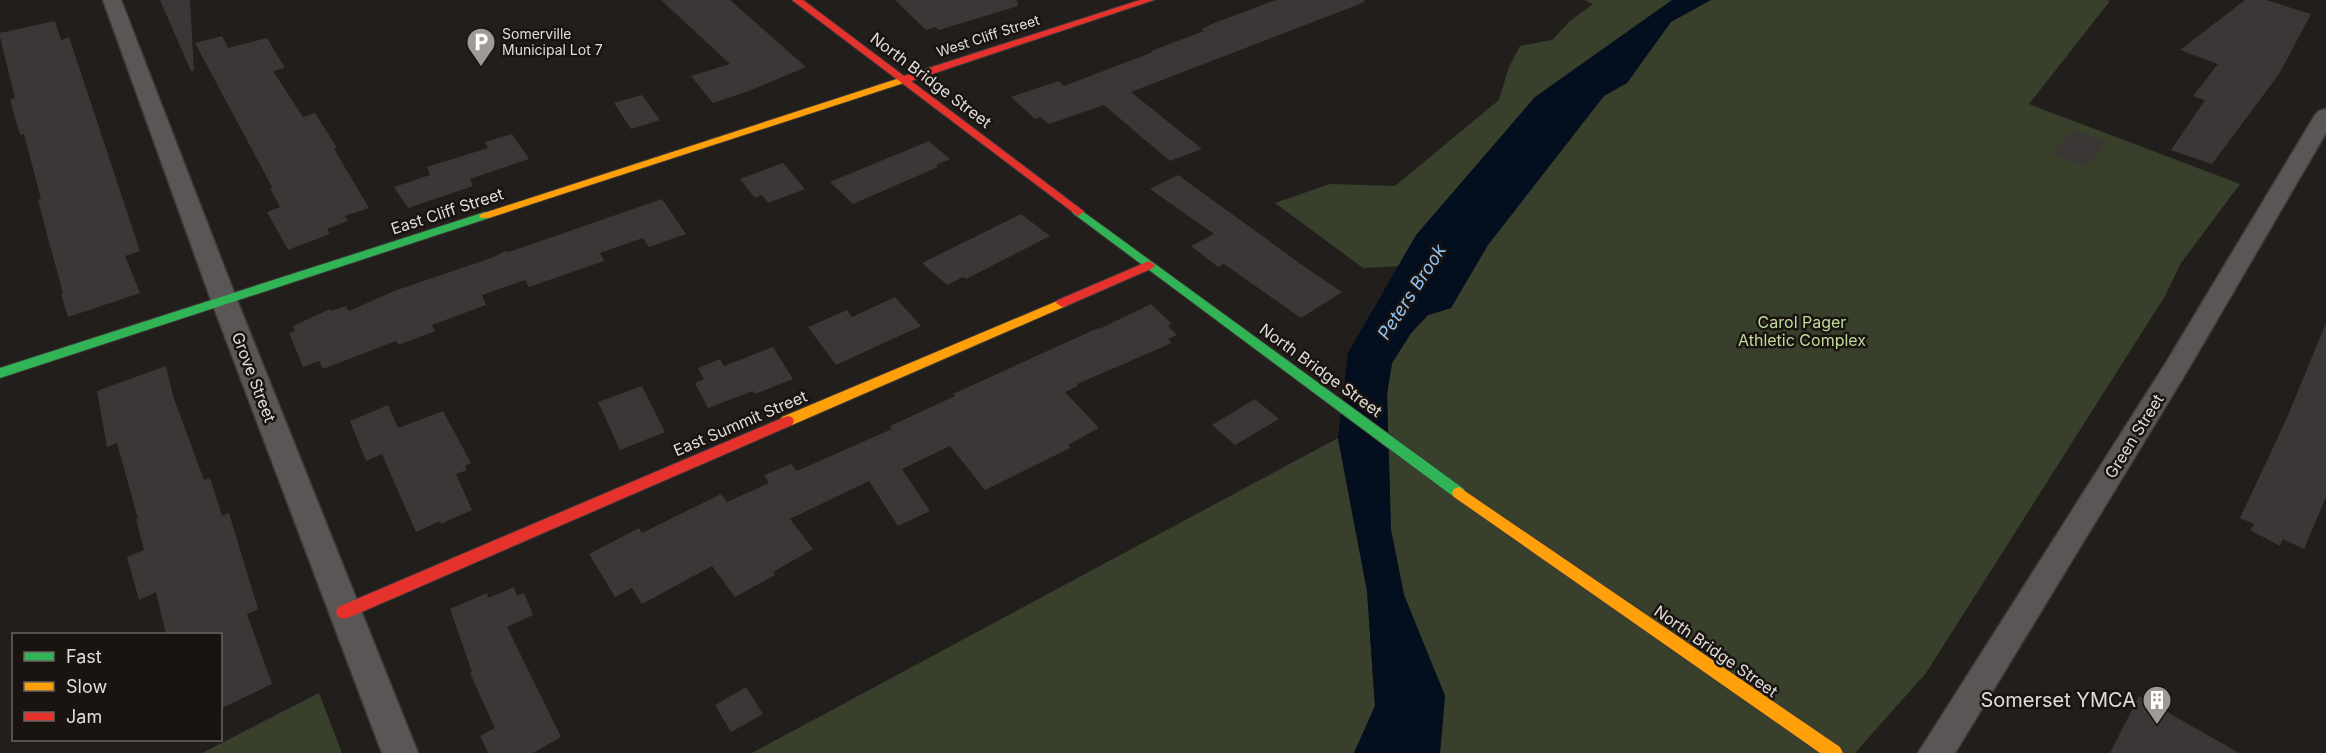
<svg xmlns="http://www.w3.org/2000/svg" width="2326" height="753" viewBox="0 0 2326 753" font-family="Inter,sans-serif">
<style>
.green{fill:#38402b}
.water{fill:#030e1e}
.building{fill:#3b3736}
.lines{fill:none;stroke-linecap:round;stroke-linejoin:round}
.street-casing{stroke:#3e3a39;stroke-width:3}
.fast-casing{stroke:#3e3a39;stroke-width:2}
.slow-casing{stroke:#3e3a39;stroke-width:2}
.jam-casing{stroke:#3e3a39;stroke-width:2}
.street{fill:#595655;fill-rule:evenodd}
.fast{fill:#30b455;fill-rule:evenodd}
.slow{fill:#ff9f0a;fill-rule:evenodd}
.jam{fill:#e5322d;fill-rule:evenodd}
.labels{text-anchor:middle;stroke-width:5;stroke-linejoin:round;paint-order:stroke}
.far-poi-label{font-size:14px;fill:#e0dcd9;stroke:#1a1411;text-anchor:start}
.far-street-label{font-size:14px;fill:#e0dcd9;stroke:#1a1411}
.street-label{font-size:16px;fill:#e0dcd9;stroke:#1a1411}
.park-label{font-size:16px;fill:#c1db9a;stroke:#1a1411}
.water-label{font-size:18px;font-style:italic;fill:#8fc4f5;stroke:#1a1411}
.near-poi-label{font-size:20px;fill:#e0dcd9;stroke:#1a1411;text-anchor:end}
</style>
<rect width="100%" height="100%" fill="#221e1c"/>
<path class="green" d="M 1584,0 L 2106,0 L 2110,1 L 2029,104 L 2240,184 L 2181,263 L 2165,296 L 1926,673 L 1855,753 L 1440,753 L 1445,696 L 1404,595 L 1391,530 L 1387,394 L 1392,363 L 1411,333 L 1428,315 L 1451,308 L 1477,262 L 1363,268 L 1275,203 L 1330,184 L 1395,186 L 1499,100 L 1509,67 L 1520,46 L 1552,40 L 1570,21 L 1593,4 Z
M 1338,438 L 1367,591 L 1375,706 L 1354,753 L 752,753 Z
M 319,693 L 342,753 L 202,753 Z"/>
<path class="water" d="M 1672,0 L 1711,0 L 1671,22 L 1627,83 L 1604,96 L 1488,245 L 1451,308 L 1428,315 L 1411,333 L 1392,363 L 1387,394 L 1391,530 L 1404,595 L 1445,696 L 1440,753 L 1354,753 L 1375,706 L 1367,591 L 1338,438 L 1348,353 L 1416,235 L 1535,97 Z"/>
<path class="building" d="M 160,0 L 190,0 L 194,71 L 191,71 Z
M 661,0 L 730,0 L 806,67 L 749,91 L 713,103 L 691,76 L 730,64 Z
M 895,0 L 1017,0 L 1018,6 L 939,30 L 936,27 L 926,30 Z
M 1276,0 L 1364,0 L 1365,2 L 1131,92 L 1202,149 L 1170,161 L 1104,105 L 1049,124 L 1041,117 L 1035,119 L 1011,97 L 1059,81 L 1064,86 L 1153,52 L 1151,51 L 1204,31 L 1201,29 L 1214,23 Z
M 2245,0 L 2266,0 L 2311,14 L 2279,74 L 2212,164 L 2171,150 L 2205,100 L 2193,96 L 2218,64 L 2180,50 Z
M 55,21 L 61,40 L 69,37 L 140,251 L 125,256 L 140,293 L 68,317 L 61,294 L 63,293 L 48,238 L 38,200 L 41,199 L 24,134 L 20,135 L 10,100 L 15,98 L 0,37 L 0,33 Z
M 222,36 L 228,48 L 267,38 L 285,68 L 273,71 L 303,117 L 315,113 L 337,148 L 334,149 L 369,208 L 345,216 L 348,221 L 327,229 L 330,234 L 288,250 L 267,212 L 280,207 L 270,188 L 272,187 L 195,43 Z
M 642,95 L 660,120 L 631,129 L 614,103 Z
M 2074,130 L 2107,142 L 2085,166 L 2052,154 Z
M 512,134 L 529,159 L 470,179 L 473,186 L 408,208 L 394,187 L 430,175 L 427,167 L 488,148 L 485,142 Z
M 929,141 L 950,159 L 936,165 L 938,167 L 853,204 L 830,182 Z
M 783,163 L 805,189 L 768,203 L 762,195 L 755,198 L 740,179 Z
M 1178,175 L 1305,267 L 1342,292 L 1301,318 L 1224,264 L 1218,267 L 1191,246 L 1214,234 L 1150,189 Z
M 662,199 L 686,234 L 649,247 L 643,238 L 600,253 L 604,261 L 529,287 L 525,280 L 482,295 L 486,305 L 432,325 L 435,331 L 399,345 L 396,341 L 323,369 L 319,361 L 303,367 L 289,333 L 295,331 L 293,326 L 330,309 L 331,311 L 346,306 L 349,311 L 394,291 L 494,257 L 505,251 L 509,252 Z
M 1021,214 L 1050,236 L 966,279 L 963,277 L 947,285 L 922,263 Z
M 895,297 L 921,326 L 836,365 L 808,327 L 847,310 L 852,317 Z
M 1151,304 L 1172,324 L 1168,326 L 1177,335 L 1168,339 L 1172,343 L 1077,384 L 1078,386 L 1065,392 L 1099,428 L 1068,445 L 1070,448 L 985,490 L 950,446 L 902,469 L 930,511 L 898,526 L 869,481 L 790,519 L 813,549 L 773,572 L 775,575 L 735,597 L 712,566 L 642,604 L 632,588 L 615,597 L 589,554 L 639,528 L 642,533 L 721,494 L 727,502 L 769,483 L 764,475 L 791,464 L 796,470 L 799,470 L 892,429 L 890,426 L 955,396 L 953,394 L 1098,328 L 1099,329 Z
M 2326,323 L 2326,497 L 2304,549 L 2283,539 L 2280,546 L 2250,530 L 2254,524 L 2240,518 L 2286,420 Z
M 773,347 L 793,379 L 755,394 L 753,391 L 708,408 L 695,383 L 704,379 L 698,368 L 720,359 L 724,366 Z
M 166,366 L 173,396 L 204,480 L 210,478 L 222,516 L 229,513 L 258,609 L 247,614 L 272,684 L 220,709 L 220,634 L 166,634 L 156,592 L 139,600 L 127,557 L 144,550 L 136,519 L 138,519 L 117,443 L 107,447 L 97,391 Z
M 642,386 L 665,432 L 620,450 L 598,402 Z
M 1255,399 L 1279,419 L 1235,445 L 1212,425 Z
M 388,405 L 398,428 L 443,411 L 471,463 L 465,466 L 467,470 L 456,474 L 472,510 L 441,524 L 440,521 L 416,532 L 382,454 L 366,461 L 350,421 Z
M 514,587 L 517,596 L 524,593 L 533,615 L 507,627 L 561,737 L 533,753 L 488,753 L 480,736 L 495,728 L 470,673 L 472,672 L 450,609 L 487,593 L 488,598 Z
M 746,687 L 763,714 L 731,732 L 715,705 Z
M 2139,696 L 2239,753 L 2110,753 Z"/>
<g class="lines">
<g class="street-casing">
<path id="street" d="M 103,0 L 121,0 L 237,300 L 418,753 L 382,753 L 211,300 Z
M 2326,109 L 2326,133 L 2189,368 L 1955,753 L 1918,753 L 2167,361 L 2315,115 L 2319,111 Z"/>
</g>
<g class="fast-casing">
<path id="fast" d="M 1078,208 L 1464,489 L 1466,493 L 1464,497 L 1454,497 L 1074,214 L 1072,212 Z
M 485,212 L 489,214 L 491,216 L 489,218 L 0,378 L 0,368 Z"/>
</g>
<g class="slow-casing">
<path id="slow" d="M 903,77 L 908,80 L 907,82 L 489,218 L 481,218 L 479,216 L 481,214 Z
M 1062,299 L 1068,303 L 1066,306 L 792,425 L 782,425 L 780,421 L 782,417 Z
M 1459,487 L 1840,747 L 1843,753 L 1820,753 L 1454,497 L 1452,493 L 1454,489 Z"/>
</g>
<g class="jam-casing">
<path id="jam" d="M 792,0 L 803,0 L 904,76 L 1140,0 L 1154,0 L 911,81 L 1082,210 L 1084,212 L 1078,216 Z
M 1149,261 L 1155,265 L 1153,268 L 1066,306 L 1062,307 L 1056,303 L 1058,300 Z
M 787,416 L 792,417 L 794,421 L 792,425 L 350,617 L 344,619 L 338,617 L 336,612 L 338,607 Z"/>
</g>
<use href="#street" class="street"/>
<use href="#fast" class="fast"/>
<use href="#slow" class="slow"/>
<use href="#jam" class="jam"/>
</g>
<defs>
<g id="parking-pin" transform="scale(1.5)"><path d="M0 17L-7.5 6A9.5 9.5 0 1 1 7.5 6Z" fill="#9e9a97" stroke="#1a1411"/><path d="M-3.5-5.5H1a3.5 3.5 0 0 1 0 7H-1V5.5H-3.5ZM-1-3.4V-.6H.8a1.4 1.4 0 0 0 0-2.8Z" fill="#fff"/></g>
<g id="building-pin" transform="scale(1.5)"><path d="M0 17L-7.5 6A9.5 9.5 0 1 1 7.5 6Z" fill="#9e9a97" stroke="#1a1411"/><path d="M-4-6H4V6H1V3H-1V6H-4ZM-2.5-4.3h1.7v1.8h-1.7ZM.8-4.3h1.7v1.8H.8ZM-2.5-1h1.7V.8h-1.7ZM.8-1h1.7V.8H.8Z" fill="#fff"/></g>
</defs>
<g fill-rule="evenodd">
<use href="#parking-pin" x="481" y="42"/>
<use href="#building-pin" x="2157" y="700"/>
</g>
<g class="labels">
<g class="far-poi-label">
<text x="502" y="39">Somerville<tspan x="502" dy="16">Municipal Lot 7</tspan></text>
</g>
<g class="far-street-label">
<text transform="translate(988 36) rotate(-18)" y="5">West Cliff Street</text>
</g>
<g class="street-label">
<text transform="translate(931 80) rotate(37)" y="6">North Bridge Street</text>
<text transform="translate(447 211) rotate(-18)" y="6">East Cliff Street</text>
<text transform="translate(1321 370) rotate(36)" y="6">North Bridge Street</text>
<text transform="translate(254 377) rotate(69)" y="6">Grove Street</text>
<text transform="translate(740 423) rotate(-23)" y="6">East Summit Street</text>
<text transform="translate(2134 436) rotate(-58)" y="6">Green Street</text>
<text transform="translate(1716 651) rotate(35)" y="6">North Bridge Street</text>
</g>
<g class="park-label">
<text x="1802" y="328">Carol Pager<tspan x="1802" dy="18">Athletic Complex</tspan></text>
</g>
<g class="water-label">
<text transform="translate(1412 292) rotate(-57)" y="6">Peters Brook</text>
</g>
<g class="near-poi-label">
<text x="2136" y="707">Somerset YMCA</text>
</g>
</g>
<rect x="12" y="633" width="210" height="108" fill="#1a1411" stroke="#696461" stroke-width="1.5"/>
<rect x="24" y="652" width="30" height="9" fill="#30b455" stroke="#696461" stroke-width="1.5"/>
<text x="66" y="663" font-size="18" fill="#e0dcd9">Fast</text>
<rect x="24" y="682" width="30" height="9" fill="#ff9f0a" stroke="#696461" stroke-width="1.5"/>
<text x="66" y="693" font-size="18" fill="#e0dcd9">Slow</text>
<rect x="24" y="712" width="30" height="9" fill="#e5322d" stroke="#696461" stroke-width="1.5"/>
<text x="66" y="723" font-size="18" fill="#e0dcd9">Jam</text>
</svg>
